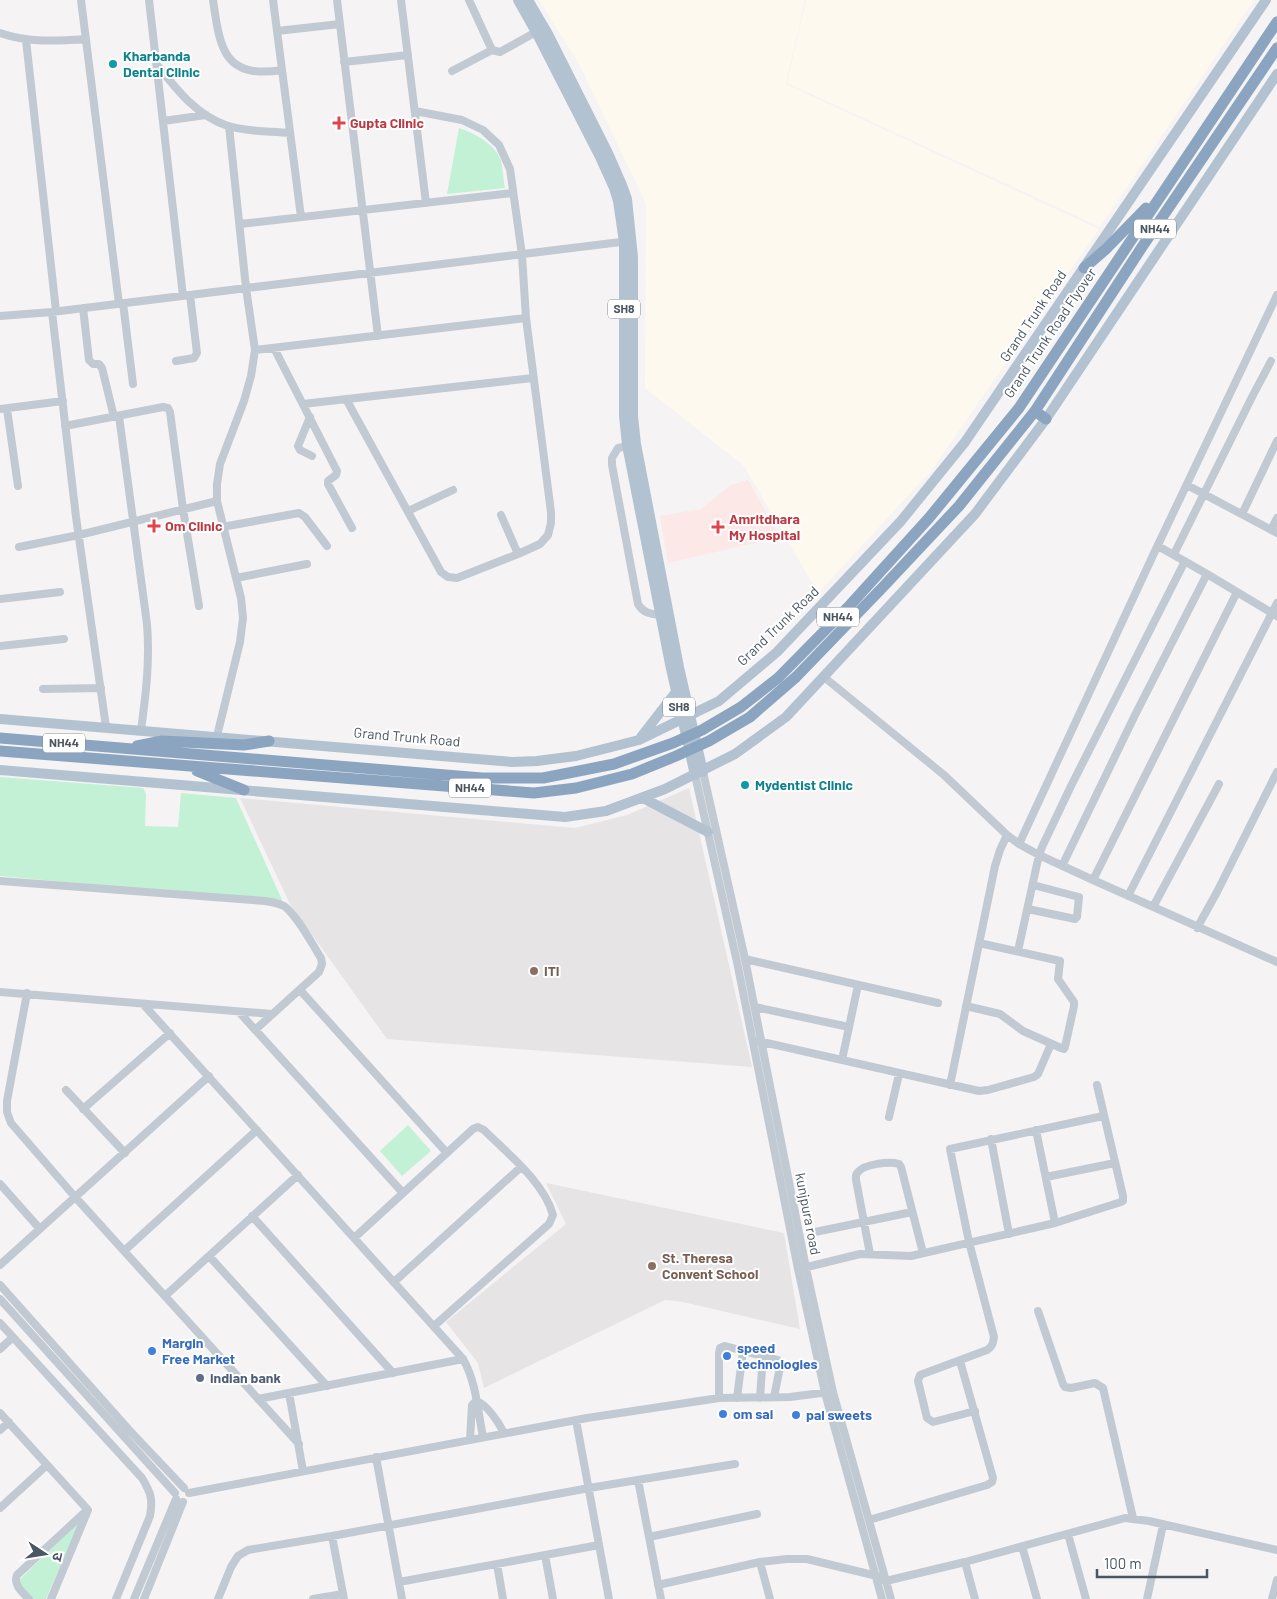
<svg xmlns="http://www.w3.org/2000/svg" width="1277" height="1599" viewBox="0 0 1277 1599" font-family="Barlow,'Noto Sans Devanagari',sans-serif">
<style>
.commercial{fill:#fdf9ef}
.education{fill:#e6e4e5}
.medical{fill:#fce8e6}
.green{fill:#c3f1d5}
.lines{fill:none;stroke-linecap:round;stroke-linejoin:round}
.minor{stroke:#c1cad2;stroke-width:8}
.major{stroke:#b3c2d1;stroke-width:10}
.highway{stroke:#8ba5c1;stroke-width:11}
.culture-dot{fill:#0f9aa8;stroke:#fff;stroke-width:2}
.health-dot{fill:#e0444e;stroke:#fff;stroke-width:2}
.education-dot{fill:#8d6e63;stroke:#fff;stroke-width:2}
.shop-dot{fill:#3f7fe0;stroke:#fff;stroke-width:2}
.service-dot{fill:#5c6f8a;stroke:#fff;stroke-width:2}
.labels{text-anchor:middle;stroke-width:4;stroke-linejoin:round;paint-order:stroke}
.shield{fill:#fff;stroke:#808990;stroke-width:1}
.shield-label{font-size:12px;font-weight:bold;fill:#4a5661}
.culture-label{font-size:14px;font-weight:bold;fill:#0d838f;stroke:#fff;text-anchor:start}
.health-label{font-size:14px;font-weight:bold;fill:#be3a42;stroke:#fff;text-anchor:start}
.street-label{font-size:14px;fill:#4a5661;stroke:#fff}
.education-label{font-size:14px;font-weight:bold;fill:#785e54;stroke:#fff;text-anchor:start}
.shop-label{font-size:14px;font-weight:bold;fill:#366cbe;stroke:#fff;text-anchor:start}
.service-label{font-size:14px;font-weight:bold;fill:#4e5e75;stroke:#fff;text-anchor:start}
</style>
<rect width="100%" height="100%" fill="#f5f3f3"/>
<path class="commercial" d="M 539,0 L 805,0 L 786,84 L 1099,229 L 931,471 L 818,593 L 744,466 L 645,388 L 646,204 L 579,64 Z
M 806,0 L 1254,0 L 1100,227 L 787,83 Z"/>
<path class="education" d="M 689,788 L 752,1067 L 387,1039 L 290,904 L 240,798 L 575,828 L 627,815 Z
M 546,1183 L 784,1233 L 800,1329 L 683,1302 L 665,1300 L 484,1388 L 478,1363 L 446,1322 L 566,1224 Z"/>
<path class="medical" d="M 748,480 L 780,537 L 668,563 L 660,516 L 701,509 L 731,485 Z"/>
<path class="green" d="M 459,128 C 474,133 496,144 501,161 C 503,169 503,179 505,188 L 447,194 Z
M 0,777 L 143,788 L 146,794 L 145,826 L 178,827 L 181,793 L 236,798 L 283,902 L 0,876 Z
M 408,1125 L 431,1151 L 402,1176 L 380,1151 Z
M 80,1521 L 46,1599 L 33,1599 L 18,1581 Z"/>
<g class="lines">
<path class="minor" d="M 81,0 L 119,304
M 149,0 L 183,296
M 213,0 C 220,48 223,79 282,70
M 273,0 L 301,217
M 337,0 L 378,336
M 401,0 L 426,203
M 277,31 L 340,24
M 0,33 C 28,43 57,41 86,39
M 26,40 L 56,311
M 492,50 L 500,52 L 536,32
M 344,62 L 408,55
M 158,66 C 177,90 197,116 228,126 C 248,132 270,131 290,133
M 452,71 L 492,50 L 469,0
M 163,121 L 206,115
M 240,224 L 513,193
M 123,303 L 133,384
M 83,308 L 89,360 L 93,364 L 99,364 L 102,368 L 114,417
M 52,312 L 76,517 L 106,727
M 0,316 L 52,312 L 629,241
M 274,348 L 337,471 L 336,475 L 328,481 L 328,484 L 352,528
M 255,350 L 526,318
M 176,361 L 194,358 L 197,353 L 190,295
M 346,399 L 441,572 L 448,577 L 457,578 L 518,554 L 540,544 L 548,535 L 551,523 L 551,512 L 526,318 L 522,255 L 510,169 L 499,145 L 483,130 L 462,120 L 415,111
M 303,404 L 533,378
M 0,409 L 63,401
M 7,409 L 18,486
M 119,416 L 147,624 C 150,660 146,694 141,730
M 310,417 L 298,446 L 300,450 L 312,456
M 65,426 L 163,407 L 168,408 L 170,412 L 183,509 L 199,606
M 632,445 L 618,448 L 612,458 L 612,465 L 638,604 C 643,613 651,614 660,615
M 1187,485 L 1277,533
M 408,511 L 453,490
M 1242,514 L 1277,441
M 501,515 L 518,554
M 222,527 L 299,513 L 305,517 L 327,546
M 1271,530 L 1277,518
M 1158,546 L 1207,574
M 19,547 L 79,535 L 217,501
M 1174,554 L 1253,395 L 1271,361
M 236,578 L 307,564
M 0,599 L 60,592
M 0,646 L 64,639
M 824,677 L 944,775 L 1007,835 L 1019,844 L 1039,855 L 1093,880 L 1277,962
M 43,689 L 101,688
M 217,736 L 240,642 L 243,618 L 241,598 L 217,501 L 217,484 L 220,464 L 244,401 L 251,376 L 255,350 L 246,288 L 229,126
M 703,772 L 745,959 L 806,1268 L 833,1392 L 891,1599
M 695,775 L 737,962 L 798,1269 L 825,1393 L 882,1599
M 1019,844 L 1155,551 L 1277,295
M 1062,866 L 1135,715 L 1207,574 L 1277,616
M 1093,880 L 1237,592
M 0,881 L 265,901 C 271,902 278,903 284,906 C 297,915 312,944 321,958 L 322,964 L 319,972 L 255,1030
M 1128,896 L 1277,603
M 1153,907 L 1219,784
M 1028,909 L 1075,919 L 1077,917 L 1079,897 L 1033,885
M 1197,928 L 1217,892 L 1277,772
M 1018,951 L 1039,855 L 1042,847 L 1071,786 L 1185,561
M 745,959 L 938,1003
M 300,990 L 447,1153
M 0,992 L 272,1014
M 27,993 L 7,1101 L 7,1112 L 11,1123 L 76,1198 L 299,1444
M 143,1004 L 463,1359 C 476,1381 478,1412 483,1437
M 966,1006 L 1000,1014 L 1023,1031 L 1061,1048 L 1064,1049 L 1065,1047 L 1074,1006 L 1074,1002 L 1058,979 L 1060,961 L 979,943
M 755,1007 L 849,1027
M 239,1012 L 403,1193
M 758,1041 L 979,1091 L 988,1090 L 1034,1077 L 1038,1074 L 1051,1044
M 842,1060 L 858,985
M 950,1085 L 995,866 L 1000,850 L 1007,835
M 66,1090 L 125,1153
M 83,1109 L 170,1033
M 889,1117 L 899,1074
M 1036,1130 L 1055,1223
M 991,1139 L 1009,1234
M 1046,1177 L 1115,1163
M 0,1184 L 40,1229
M 252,1216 L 393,1373
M 815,1232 L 912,1212
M 354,1238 L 473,1129 L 478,1127 L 484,1130 C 508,1154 544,1182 553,1215 L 549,1224 L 434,1326
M 124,1251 L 257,1130
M 870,1254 L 856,1180 C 856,1176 855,1175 858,1172 C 864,1164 890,1161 899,1164 L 901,1167 L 923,1253
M 209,1256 L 327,1386
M 0,1265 L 209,1076
M 803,1268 L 860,1254 L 911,1256 L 1055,1223 L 1121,1202 L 1123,1201 L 1123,1196 L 1097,1085
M 394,1282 L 521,1167
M 0,1285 L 130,1431 L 184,1488
M 165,1296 L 298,1175
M 0,1299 L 175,1493
M 1038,1311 L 1063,1384 L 1065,1387 L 1071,1388 L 1095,1383 L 1103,1388 L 1133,1518
M 0,1323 L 142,1478 C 151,1493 153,1499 150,1516 L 116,1599
M 0,1349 L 13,1337
M 289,1393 L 303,1471
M 719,1398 L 719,1353 L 720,1348 L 725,1346 L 778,1360 L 780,1367 L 774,1397
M 737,1398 L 743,1351
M 760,1398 L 763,1355
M 258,1399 L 463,1359
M 975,1411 L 933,1422 L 927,1418 L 918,1381 L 920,1375 L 987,1350 C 992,1347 993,1344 994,1337 L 969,1242 L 950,1149 L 1103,1116
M 0,1413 L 88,1510 L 51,1599
M 576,1420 L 609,1599
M 0,1430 L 9,1422
M 470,1440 L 472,1405 L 476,1401 C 487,1404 499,1423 504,1433
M 376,1457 L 402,1599
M 638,1480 L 661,1599
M 189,1493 L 587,1418 L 719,1398 L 790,1397 L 829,1392
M 0,1508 L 47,1465
M 869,1520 L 987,1485 L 992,1482 L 993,1478 L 960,1361
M 1068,1534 L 1086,1599
M 332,1536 L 344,1599
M 649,1537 L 757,1514
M 1022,1546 L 1037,1599
M 545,1555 L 553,1599
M 760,1562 L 770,1599
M 965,1562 L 975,1599
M 497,1564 L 503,1599
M 399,1582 L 599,1545
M 658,1585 L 760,1562 L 787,1559 L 807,1559 L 877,1576 L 886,1581 L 965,1562 L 1125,1518 L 1149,1521 L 1277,1550
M 29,1599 C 22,1592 13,1585 17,1575 L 84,1513
M 134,1599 L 176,1499
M 144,1599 L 183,1502
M 218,1599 L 231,1567 L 238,1556 L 248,1550 L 332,1536 L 589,1488 L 735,1464
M 313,1599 L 343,1594
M 1147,1599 L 1163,1525
M 1272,1599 L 1277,1580"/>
<path class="major" d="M 518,0 L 536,32 L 600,157 L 614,188 L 618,201 L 624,242 L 624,416 L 627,445 L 671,669 L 695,775
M 528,0 L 548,34 L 608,153 L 622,185 L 627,199 L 633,257 L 633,416 L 636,444 L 679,667 L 703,772
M 0,719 L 512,762 L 537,761 L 576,756 L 639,740 L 719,701 L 777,652 L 901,521 L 965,442 L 1266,0
M 641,737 L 676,692
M 0,770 L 565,817 L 606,811 L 665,789 L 735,754 L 786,717 L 975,514 L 1046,419 L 1277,74
M 643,798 L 708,832"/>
<path class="highway" d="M 1084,268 L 1106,249 L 1146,208
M 1035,411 L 1046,419
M 0,738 L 482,778 L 543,778 L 614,764 L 673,743 L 702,730 L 741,707 L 778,678 L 851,604 L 929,518 L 1019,408 L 1277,22
M 137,746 L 162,741 L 244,745 L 269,741
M 0,751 L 534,793 L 576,788 L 632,774 L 676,756 L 709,741 L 750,717 L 796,677 L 882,588 L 959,506 L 1035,411 L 1142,247 L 1277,48
M 197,771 L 244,790"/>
</g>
<g class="culture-dot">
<circle cx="113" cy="64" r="5"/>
<circle cx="745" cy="785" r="5"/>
</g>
<g class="health-dot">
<path d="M336.5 115.5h5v5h5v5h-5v5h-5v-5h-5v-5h5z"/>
<path d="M151.5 518.5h5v5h5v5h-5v5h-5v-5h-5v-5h5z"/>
<path d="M715.5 519.5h5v5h5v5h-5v5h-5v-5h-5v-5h5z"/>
</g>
<g class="education-dot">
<circle cx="534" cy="971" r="5"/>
<circle cx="652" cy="1266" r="5"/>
</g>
<g class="shop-dot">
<circle cx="152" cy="1351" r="5"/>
<circle cx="727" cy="1356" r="5"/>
<circle cx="723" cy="1414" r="5"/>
<circle cx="796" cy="1415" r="5"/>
</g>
<circle class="service-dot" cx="200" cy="1378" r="5"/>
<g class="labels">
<g class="shield">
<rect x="1134" y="219.5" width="42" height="19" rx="4"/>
<rect x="608" y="299.5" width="32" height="19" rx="4"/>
<rect x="817" y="607.5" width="42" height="19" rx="4"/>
<rect x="663" y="697.5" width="32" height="19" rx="4"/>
<rect x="43" y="733.5" width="42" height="19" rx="4"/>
<rect x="449" y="778.5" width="42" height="19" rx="4"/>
</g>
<g class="shield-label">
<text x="1155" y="233">NH44</text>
<text x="624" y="313">SH8</text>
<text x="838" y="621">NH44</text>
<text x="679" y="711">SH8</text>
<text x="64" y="747">NH44</text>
<text x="470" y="792">NH44</text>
</g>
<g class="culture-label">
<text x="123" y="61">Kharbanda<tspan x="123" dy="16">Dental Clinic</tspan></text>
<text x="755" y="790">Mydentist Clinic</text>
</g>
<g class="health-label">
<text x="350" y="128">Gupta Clinic</text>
<text x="729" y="524">Amritdhara<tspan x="729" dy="16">My Hospital</tspan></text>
<text x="165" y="531">Om Clinic</text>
</g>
<g class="street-label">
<text transform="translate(1033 316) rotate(-56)" y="5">Grand Trunk Road</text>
<text transform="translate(1050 333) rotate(-56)" y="5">Grand Trunk Road Flyover</text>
<text transform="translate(778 626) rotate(-44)" y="5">Grand Trunk Road</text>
<text transform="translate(407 737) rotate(5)" y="5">Grand Trunk Road</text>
<text transform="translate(808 1214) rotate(79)" y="5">kunjpura road</text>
</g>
<g class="education-label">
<text x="544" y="976">ITI</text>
<text x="662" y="1263">St. Theresa<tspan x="662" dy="16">Convent School</tspan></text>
</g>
<g class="shop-label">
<text x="162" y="1348">Margin<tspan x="162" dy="16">Free Market</tspan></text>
<text x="737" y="1353">speed<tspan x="737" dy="16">technologies</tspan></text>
<text x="733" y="1419">om sai</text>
<text x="806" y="1420">pal sweets</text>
</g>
<g class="service-label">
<text x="210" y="1383">indian bank</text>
</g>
</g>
<g transform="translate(45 1554) rotate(102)" stroke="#ffffff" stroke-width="4" paint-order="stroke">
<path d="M0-4L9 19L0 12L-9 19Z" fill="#4a5661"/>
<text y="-8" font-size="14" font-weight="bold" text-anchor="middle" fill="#4a5661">उ</text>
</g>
<path d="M1097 1569v8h110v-8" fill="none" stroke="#4a5661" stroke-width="2.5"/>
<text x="1104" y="1569" font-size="15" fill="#4a5661" stroke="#ffffff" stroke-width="4" paint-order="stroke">100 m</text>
</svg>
